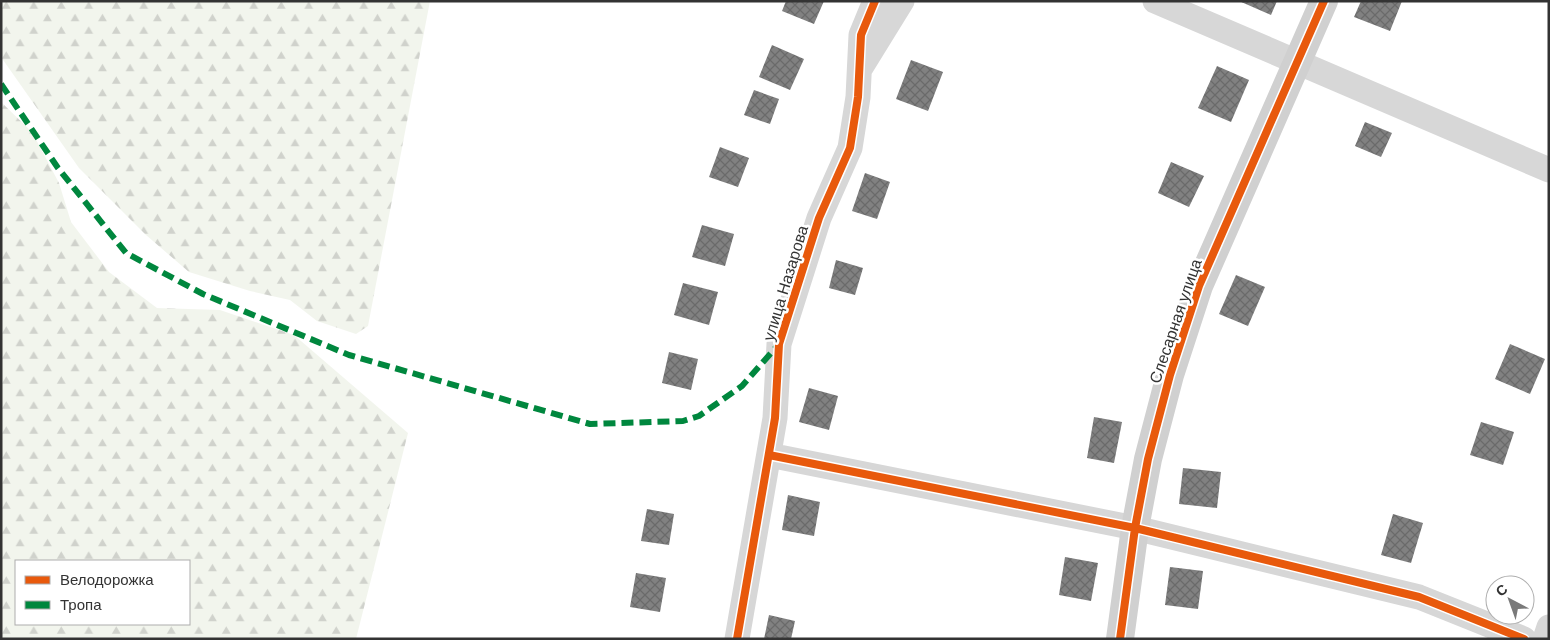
<svg xmlns="http://www.w3.org/2000/svg" width="1550" height="640" viewBox="0 0 1550 640" font-family="Arial,sans-serif">
<style>
.forest{fill:url(#forest-firs);fill-rule:evenodd}
.building{fill:url(#building-cross-hatch)}
.lines{fill:none;stroke-linecap:round;stroke-linejoin:round}
.street{stroke:#d7d7d7;stroke-width:25}
.secondary{stroke:#d0d0d0;stroke-width:28}
.quiet{stroke:#00873e;stroke-width:6;stroke-dasharray:12 6;stroke-linecap:butt}
.cycleway-casing{stroke:#fff;stroke-width:11}
.cycleway{stroke:#e8590c;stroke-width:8}
.labels{text-anchor:middle;stroke-width:5;stroke-linejoin:round;paint-order:stroke}
.street-label{font-size:16px;fill:#333;stroke:#fff}
</style>
<defs>
<pattern id="forest-firs" width="22" height="20" patternUnits="userSpaceOnUse" patternTransform="scale(1.25)"><rect width="22" height="20" fill="#f2f5ed"/><path d="M5 1l3.5 6h-7zM16 11l3.5 6h-7z" fill="#d0d2cc"/></pattern>
<pattern id="building-cross-hatch" width="8" height="8" patternUnits="userSpaceOnUse" patternTransform="scale(1.25)"><rect width="8" height="8" fill="#818181"/><path d="M0 0l8 8M0 8l8-8" fill="none" stroke="#6a6a6a"/></pattern>
</defs>
<rect width="100%" height="100%" fill="#fff"/>
<path class="forest" d="M 1,1 L 430,1 L 368,326 L 356,334 L 317,321 L 290,300 L 250,291 L 189,272 L 146,235 L 79,168 L 1,57 Z
M 1,102 L 32,132 L 59,183 L 71,222 L 109,272 L 157,308 L 220,310 L 294,335 L 408,433 L 356,639 L 1,639 ZM 16,561 L 189,561 L 189,624 L 16,624 Z"/>
<path class="building" d="M 786,1 L 824,1 L 814,24 L 782,11 Z
M 1239,1 L 1277,1 L 1271,15 Z
M 1361,1 L 1402,1 L 1390,31 L 1354,17 Z
M 772,45 L 804,59 L 790,90 L 759,77 Z
M 911,60 L 943,72 L 928,111 L 896,99 Z
M 1217,66 L 1249,80 L 1231,122 L 1198,108 Z
M 754,90 L 779,99 L 770,124 L 744,115 Z
M 1365,122 L 1392,133 L 1381,157 L 1355,146 Z
M 720,147 L 749,158 L 738,187 L 709,177 Z
M 1171,162 L 1204,176 L 1189,207 L 1158,193 Z
M 865,173 L 890,182 L 877,219 L 852,211 Z
M 702,225 L 734,234 L 725,266 L 692,257 Z
M 836,260 L 863,268 L 855,295 L 829,288 Z
M 1236,275 L 1265,287 L 1248,326 L 1219,314 Z
M 683,283 L 718,292 L 709,325 L 674,315 Z
M 1510,344 L 1545,359 L 1530,394 L 1495,379 Z
M 669,352 L 698,359 L 691,390 L 662,383 Z
M 809,388 L 838,396 L 829,430 L 799,422 Z
M 1094,417 L 1122,422 L 1114,463 L 1087,458 Z
M 1481,422 L 1514,432 L 1503,465 L 1470,455 Z
M 1183,468 L 1221,472 L 1217,508 L 1179,504 Z
M 788,495 L 820,502 L 814,536 L 782,530 Z
M 647,509 L 674,514 L 669,545 L 641,541 Z
M 1393,514 L 1423,523 L 1411,563 L 1381,555 Z
M 1065,557 L 1098,563 L 1091,601 L 1059,595 Z
M 1170,567 L 1203,571 L 1198,609 L 1165,605 Z
M 636,573 L 666,578 L 660,612 L 630,607 Z
M 769,615 L 795,621 L 791,639 L 764,639 Z"/>
<g class="lines">
<path class="street" d="M 1155,1 L 1549,170
M 860,69 L 902,1
M 769,455 L 1135,528 L 1419,597 L 1524,639
M 737,639 L 775,418 L 779,344 L 819,218 L 850,148 L 858,97 L 861,35 L 875,1
M 1545,639 L 1549,627"/>
<path class="secondary" d="M 1120,639 L 1135,528 L 1148,459 L 1170,375 L 1199,286 L 1324,1"/>
<path class="quiet" d="M 1,84 L 58,168 L 126,253 L 203,294 L 349,355 L 590,424 L 683,421 L 699,416 L 742,386 L 779,344"/>
<g class="cycleway-casing">
<path id="cycleway" d="M 769,455 L 1135,528 L 1419,597 L 1524,639
M 737,639 L 775,418 L 779,344 L 819,218 L 850,148 L 858,97 L 861,35 L 875,1
M 1120,639 L 1135,528 L 1148,459 L 1170,375 L 1199,286 L 1324,1"/>
</g>
<use href="#cycleway" class="cycleway"/>
</g>
<g class="labels">
<g class="street-label">
<text transform="translate(785 283) rotate(-73)" y="6">улица Назарова</text>
<text transform="translate(1175 321) rotate(-71)" y="6">Слесарная улица</text>
</g>
</g>
<rect width="1550" height="640" fill="none" stroke="#333333" stroke-width="5"/>
<rect x="15" y="560" width="175" height="65" fill="#ffffff" stroke="#adadad"/>
<rect x="25" y="576" width="25" height="8" fill="#e8590c" stroke="#adadad"/>
<text x="60" y="585" font-size="15" fill="#333333">Велодорожка</text>
<rect x="25" y="601" width="25" height="8" fill="#00873e" stroke="#adadad"/>
<text x="60" y="610" font-size="15" fill="#333333">Тропа</text>
<g transform="translate(1510 600) rotate(319)"><circle r="24" fill="#ffffff" stroke="#adadad"/>
<path d="M0-4L9 19L0 12L-9 19Z" fill="#7a7a7a"/>
<text y="-8" font-size="14" font-weight="bold" text-anchor="middle" fill="#333333">С</text>
</g>
</svg>
